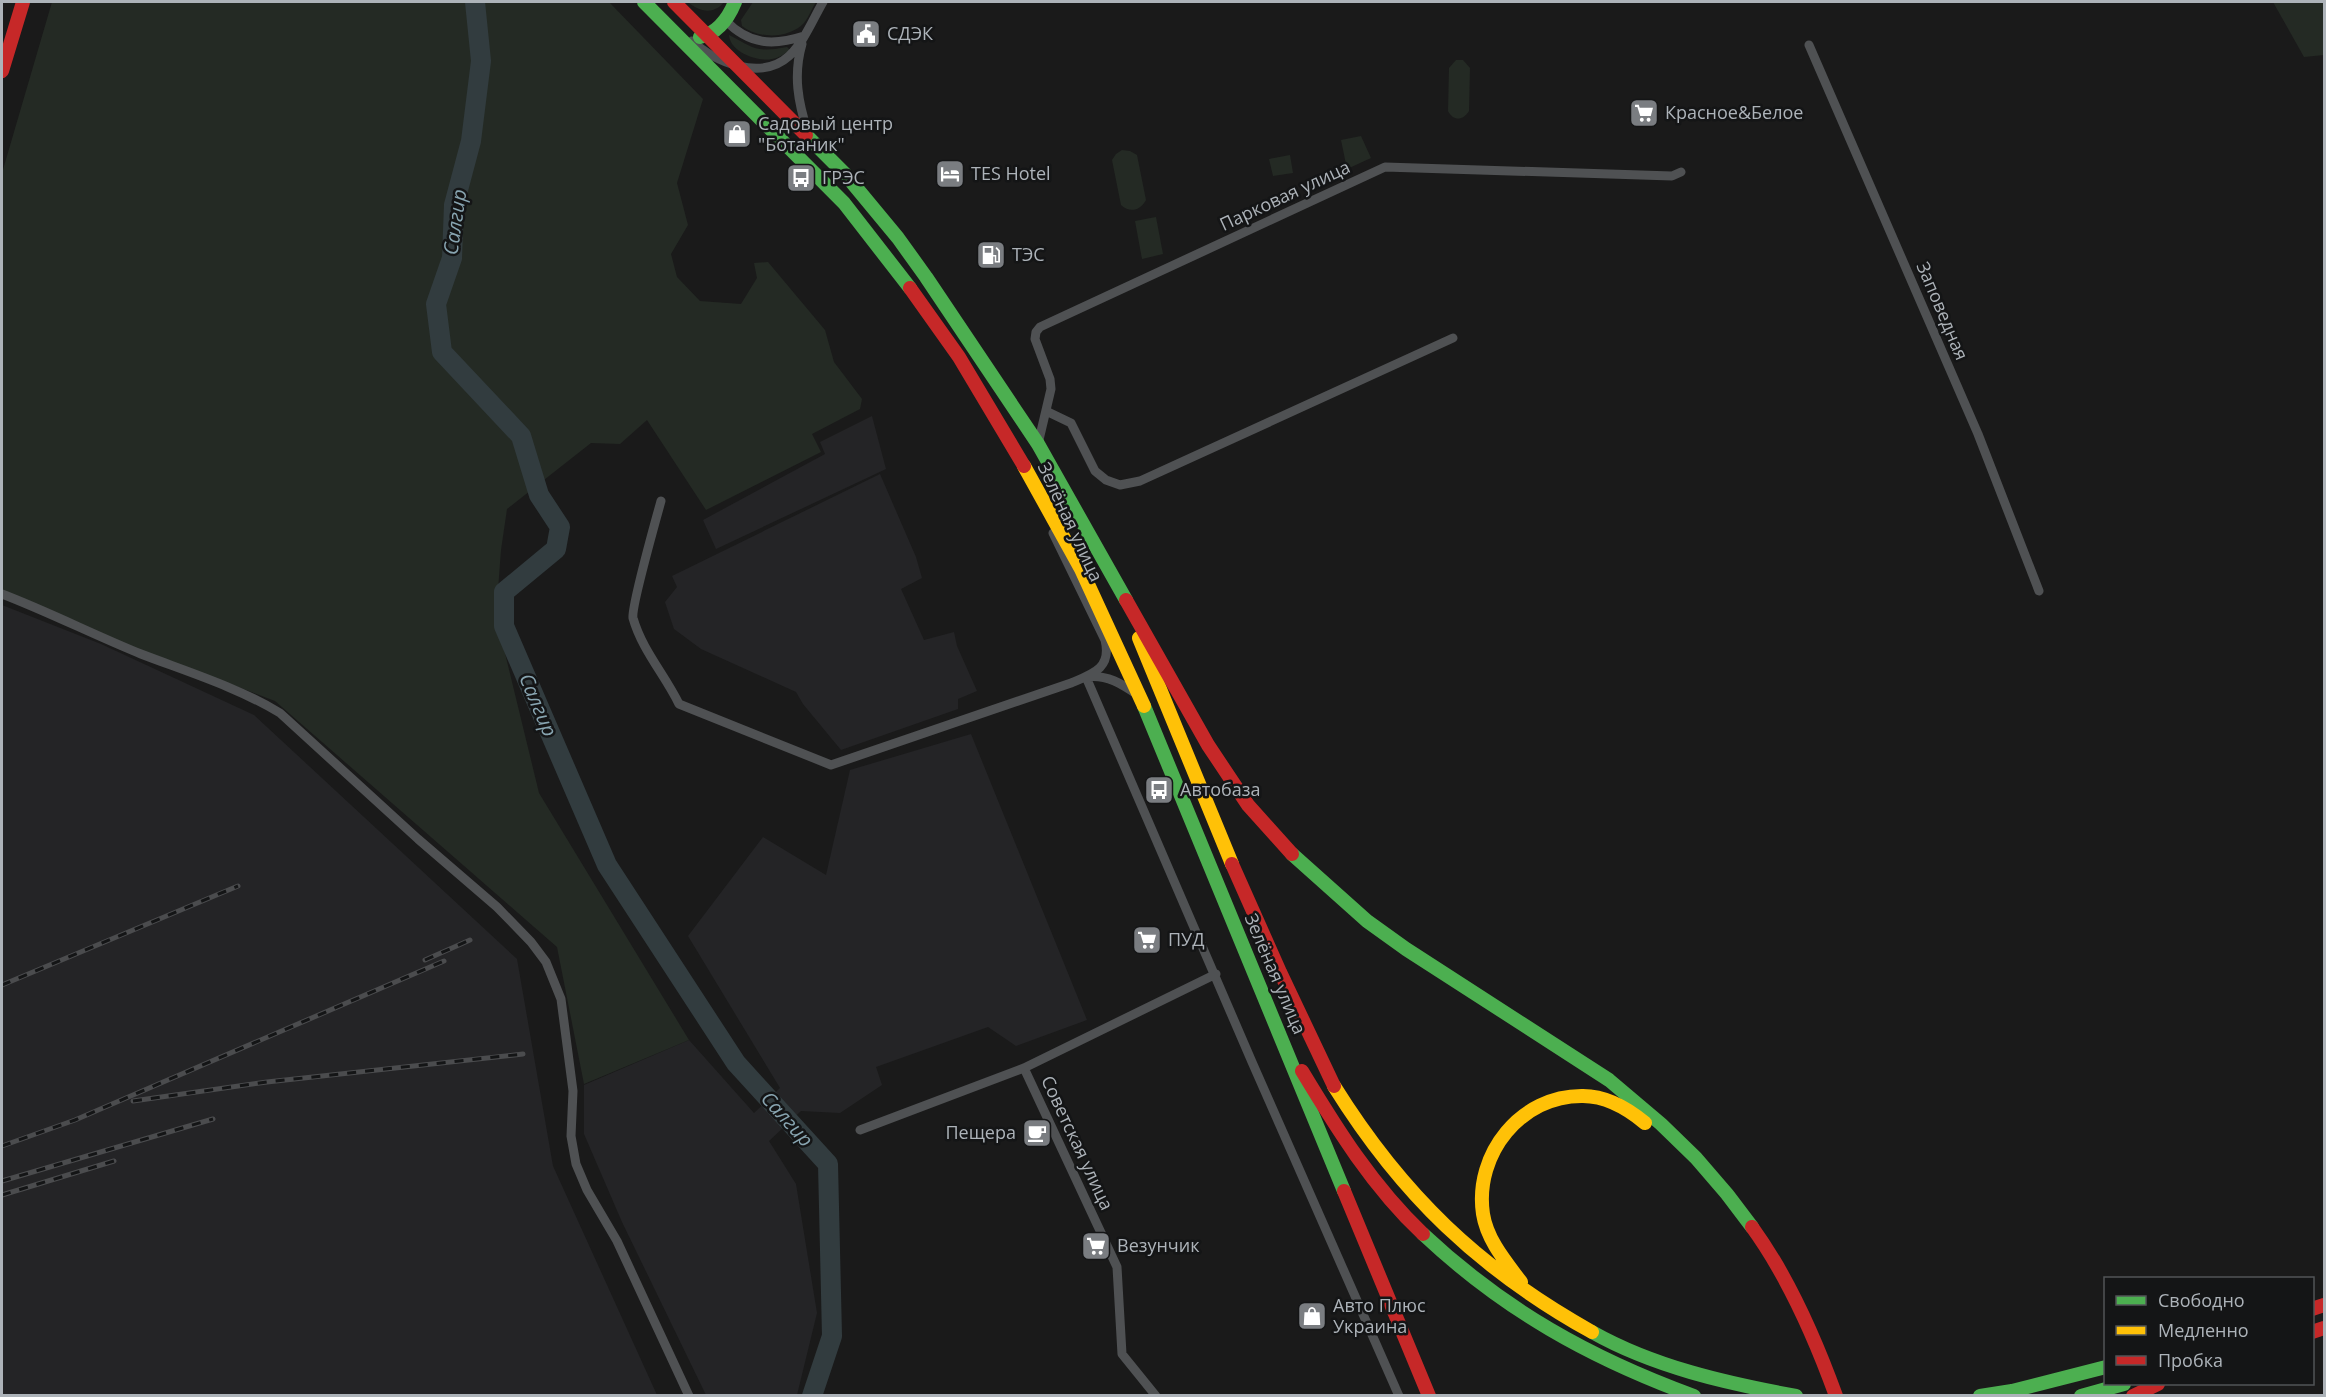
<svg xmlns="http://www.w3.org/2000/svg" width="2326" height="1397" viewBox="0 0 2326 1397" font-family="'Open Sans',sans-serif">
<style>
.built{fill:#242426}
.green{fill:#242a24}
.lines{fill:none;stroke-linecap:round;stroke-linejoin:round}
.river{stroke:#323c3f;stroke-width:20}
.street{stroke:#4f5153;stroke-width:9}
.fast{stroke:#4caf50;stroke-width:14}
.slow{stroke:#ffc107;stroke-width:14}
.jam{stroke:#c62828;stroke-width:14}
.rail-casing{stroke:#4b4c4e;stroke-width:5}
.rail{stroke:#141516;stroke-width:3;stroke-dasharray:9;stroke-linecap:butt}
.labels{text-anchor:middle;stroke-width:5;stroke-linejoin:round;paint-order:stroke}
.poi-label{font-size:18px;fill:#adb3b9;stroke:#141516;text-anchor:start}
.street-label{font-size:18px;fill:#adb3b9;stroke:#141516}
.water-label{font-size:20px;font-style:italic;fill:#88a5b1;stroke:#141516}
</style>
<rect width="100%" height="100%" fill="#1a1a1a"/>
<path class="built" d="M 872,416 L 886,469 L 716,549 L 703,520 L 825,454 L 820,442 Z
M 880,474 L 916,557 L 922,578 L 901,589 L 924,640 L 954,632 L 957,646 L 977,691 L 958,699 L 958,709 L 841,750 L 803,704 L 796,692 L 701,649 L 674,629 L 665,602 L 677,587 L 672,576 Z
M 2,605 L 101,644 L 254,715 L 517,959 L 553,1166 L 657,1395 L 2,1395 Z
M 971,734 L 1087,1020 L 1016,1046 L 988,1027 L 876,1067 L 882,1085 L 840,1113 L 801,1111 L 769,1141 L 796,1184 L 817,1313 L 797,1395 L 706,1395 L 622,1222 L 584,1134 L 584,1085 L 689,1040 L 754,1113 L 780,1088 L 688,936 L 763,837 L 826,875 L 850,770 Z"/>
<path class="green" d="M 52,2 L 609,2 L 703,99 L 677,183 L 688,225 L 671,254 L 677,277 L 700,301 L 741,304 L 757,278 L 754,263 L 768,262 L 825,330 L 834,362 L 862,399 L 860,409 L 812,434 L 821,452 L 706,510 L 647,420 L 620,444 L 591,443 L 507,509 L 501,550 L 496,616 L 539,793 L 689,1040 L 584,1084 L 557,947 L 275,701 L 2,598 L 2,173 Z
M 688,2 L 724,2 C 714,15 699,12 688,2 Z
M 753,2 L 816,2 C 812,8 809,17 804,23 C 789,39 758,39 742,26 L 741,20 Z
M 2273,2 L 2324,2 L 2324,55 L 2304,57 Z
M 729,35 C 754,48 756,53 787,47 L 790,50 C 784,54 779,58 772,59 C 757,62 730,52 729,35 Z
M 1456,60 L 1463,60 L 1470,68 L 1469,111 C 1463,121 1453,121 1448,111 L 1449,68 Z
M 1361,136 L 1371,158 L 1347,169 L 1341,140 Z
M 1122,150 L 1130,151 L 1137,155 L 1146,200 C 1140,211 1130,213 1121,205 L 1112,160 L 1116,154 Z
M 1290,155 L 1293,173 L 1273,176 L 1269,159 Z
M 1156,217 L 1163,254 L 1142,259 L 1135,221 Z"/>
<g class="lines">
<path class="river" d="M 475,2 L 481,61 L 471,141 L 454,205 L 452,258 L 436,304 L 442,352 L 521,436 L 539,495 L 560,527 L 556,549 L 504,592 L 504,626 L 607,865 L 736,1063 L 828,1164 L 832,1336 L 812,1396"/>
<path class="street" d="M 725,20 C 749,45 773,46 804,36
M 692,41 C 715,63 762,81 789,56 C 804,42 813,19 823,2
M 802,44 C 793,75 798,102 808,133
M 1809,45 L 1978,434 L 2039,591
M 1046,411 L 1071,423 L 1095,471 L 1106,480 L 1120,485 L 1140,481 L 1453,338
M 1038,444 L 1051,389 L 1050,379 L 1035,339 L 1036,332 L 1040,327 L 1385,167 L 1672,176 L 1681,172
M 661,501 C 656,519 631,608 633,618 C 642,650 665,675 679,704 L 831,765 L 1071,683 C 1093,674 1112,668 1105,640 L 1053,533
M 2,594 C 49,612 94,635 141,654 C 188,672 237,687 280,713 L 418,839 L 497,907 L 531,942 L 546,962 L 561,999 L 573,1091 L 571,1136 L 576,1164 L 587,1190 L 617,1241 L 689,1396
M 1138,695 C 1122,684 1107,674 1086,677 L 1252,1062 L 1399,1396
M 1024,1068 L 1117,1267 L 1122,1354 L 1156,1396
M 860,1130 L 1024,1068 L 1216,974"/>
<path class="fast" d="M 644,2 L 844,203 L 910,288
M 700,37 C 718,33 728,19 735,2
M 806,135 L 845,174 L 898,238 L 926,277 L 1038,444 L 1126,600
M 1144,706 L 1344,1191
M 1292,854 L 1367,921 L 1406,949 L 1609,1080 L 1661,1124 L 1696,1158 L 1727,1194 L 1752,1227
M 1423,1234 C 1504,1310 1590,1358 1694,1396
M 1592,1332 C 1654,1367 1726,1383 1796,1396
M 1980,1396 L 2012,1391 L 2106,1367
M 2081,1396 L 2124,1384"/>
<path class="slow" d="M 1024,466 L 1081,569 L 1144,706
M 1139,638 L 1232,864
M 1334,1086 C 1402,1195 1479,1269 1592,1332
M 1521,1282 C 1506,1262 1487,1240 1483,1214 C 1474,1154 1521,1095 1583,1096 C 1606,1096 1627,1108 1645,1123"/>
<path class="jam" d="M 674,2 L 806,135
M 2,71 L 23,2
M 910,288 L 959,357 L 1024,466
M 1126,600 L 1208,745 L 1248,805 L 1292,854
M 1232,864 L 1280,972 L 1334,1086
M 1302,1071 C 1337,1129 1373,1187 1423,1234
M 1344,1191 L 1429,1396
M 1752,1227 C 1789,1278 1815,1338 1836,1396
M 2312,1309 L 2324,1305
M 2312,1332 L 2324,1328
M 2133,1396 L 2158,1384"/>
<g class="rail-casing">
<path id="rail" d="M 425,960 L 470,940
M 2,985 L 238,886
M 133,1101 L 267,1082 L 523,1054
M 2,1146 L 75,1120 L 444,961
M 2,1181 L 213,1119
M 2,1195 L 114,1161"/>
</g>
<use href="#rail" class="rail"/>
</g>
<defs>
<g id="civic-square" transform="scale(1.5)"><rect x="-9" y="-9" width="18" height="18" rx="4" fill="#7a7d81" stroke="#141516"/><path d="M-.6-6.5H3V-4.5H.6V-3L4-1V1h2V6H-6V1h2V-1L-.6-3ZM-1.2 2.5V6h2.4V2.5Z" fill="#fff"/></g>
<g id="supermarket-square" transform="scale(1.5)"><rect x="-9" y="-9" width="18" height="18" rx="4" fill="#7a7d81" stroke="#141516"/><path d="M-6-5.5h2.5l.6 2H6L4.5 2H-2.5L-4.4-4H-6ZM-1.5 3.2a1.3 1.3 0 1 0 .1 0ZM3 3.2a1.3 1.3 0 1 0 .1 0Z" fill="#fff"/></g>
<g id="shop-square" transform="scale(1.5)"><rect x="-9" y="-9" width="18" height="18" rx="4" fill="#7a7d81" stroke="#141516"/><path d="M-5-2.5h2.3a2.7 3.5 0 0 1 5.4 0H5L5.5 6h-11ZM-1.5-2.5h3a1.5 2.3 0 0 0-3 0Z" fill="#fff"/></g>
<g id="hotel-square" transform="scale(1.5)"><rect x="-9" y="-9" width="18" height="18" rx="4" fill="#7a7d81" stroke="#141516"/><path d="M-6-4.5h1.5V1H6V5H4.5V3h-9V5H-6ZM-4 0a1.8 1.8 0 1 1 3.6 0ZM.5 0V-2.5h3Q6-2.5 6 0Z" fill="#fff"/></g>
<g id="bus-square" transform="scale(1.5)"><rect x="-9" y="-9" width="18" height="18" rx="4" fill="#7a7d81" stroke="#141516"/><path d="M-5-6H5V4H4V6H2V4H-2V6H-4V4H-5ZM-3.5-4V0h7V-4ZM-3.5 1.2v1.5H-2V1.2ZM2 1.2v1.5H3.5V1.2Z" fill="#fff"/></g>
<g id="fuel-square" transform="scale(1.5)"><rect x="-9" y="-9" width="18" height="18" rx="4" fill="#7a7d81" stroke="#141516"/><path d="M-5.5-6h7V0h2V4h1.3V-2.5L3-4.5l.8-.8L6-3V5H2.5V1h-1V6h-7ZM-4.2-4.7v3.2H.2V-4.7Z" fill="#fff"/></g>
<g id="cafe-square" transform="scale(1.5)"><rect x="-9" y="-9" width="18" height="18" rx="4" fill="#7a7d81" stroke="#141516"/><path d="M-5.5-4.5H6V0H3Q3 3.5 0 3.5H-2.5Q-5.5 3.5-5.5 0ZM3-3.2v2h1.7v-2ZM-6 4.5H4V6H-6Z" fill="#fff"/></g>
</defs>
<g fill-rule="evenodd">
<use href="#civic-square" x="866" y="34"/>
<use href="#supermarket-square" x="1644" y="113"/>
<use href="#shop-square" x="737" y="134"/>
<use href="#hotel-square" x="950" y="174"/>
<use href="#bus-square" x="801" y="178"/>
<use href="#fuel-square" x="991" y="255"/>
<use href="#bus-square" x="1159" y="790"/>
<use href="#supermarket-square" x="1147" y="940"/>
<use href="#cafe-square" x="1037" y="1133"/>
<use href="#supermarket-square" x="1096" y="1246"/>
<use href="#shop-square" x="1312" y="1316"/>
</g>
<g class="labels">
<g class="poi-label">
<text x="887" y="40">СДЭК</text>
<text x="1665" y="119">Красное&amp;Белое</text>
<text x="758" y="130">Садовый центр<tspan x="758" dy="21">"Ботаник"</tspan></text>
<text x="971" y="180">TES Hotel</text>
<text x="822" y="184">ГРЭС</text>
<text x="1012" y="261">ТЭС</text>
<text x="1180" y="796">Автобаза</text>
<text x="1168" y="946">ПУД</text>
<text x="1016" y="1139" text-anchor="end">Пещера</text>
<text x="1117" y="1252">Везунчик</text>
<text x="1333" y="1312">Авто Плюс<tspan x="1333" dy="21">Украина</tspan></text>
</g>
<g class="street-label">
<text transform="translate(1285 196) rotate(-25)" y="6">Парковая улица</text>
<text transform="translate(1942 311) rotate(67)" y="6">Заповедная</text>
<text transform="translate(1070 522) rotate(65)" y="6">Зелёная улица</text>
<text transform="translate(1275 974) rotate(67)" y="6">Зелёная улица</text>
<text transform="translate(1077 1143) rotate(65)" y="6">Советская улица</text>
</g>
<g class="water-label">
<text transform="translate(455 222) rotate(-82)" y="7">Салгир</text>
<text transform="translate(538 705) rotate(67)" y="7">Салгир</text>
<text transform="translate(787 1119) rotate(48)" y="7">Салгир</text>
</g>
</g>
<rect width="2326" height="1397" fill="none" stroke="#adb3b9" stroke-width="6"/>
<rect x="2104" y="1277" width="210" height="108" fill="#141516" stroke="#515457" stroke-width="1.5"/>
<rect x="2116" y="1296" width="30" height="9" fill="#4caf50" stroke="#515457" stroke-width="1.5"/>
<text x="2158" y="1307" font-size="18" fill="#adb3b9">Свободно</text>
<rect x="2116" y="1326" width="30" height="9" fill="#ffc107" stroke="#515457" stroke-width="1.5"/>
<text x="2158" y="1337" font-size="18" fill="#adb3b9">Медленно</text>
<rect x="2116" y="1356" width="30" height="9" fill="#c62828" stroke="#515457" stroke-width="1.5"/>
<text x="2158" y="1367" font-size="18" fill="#adb3b9">Пробка</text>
</svg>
